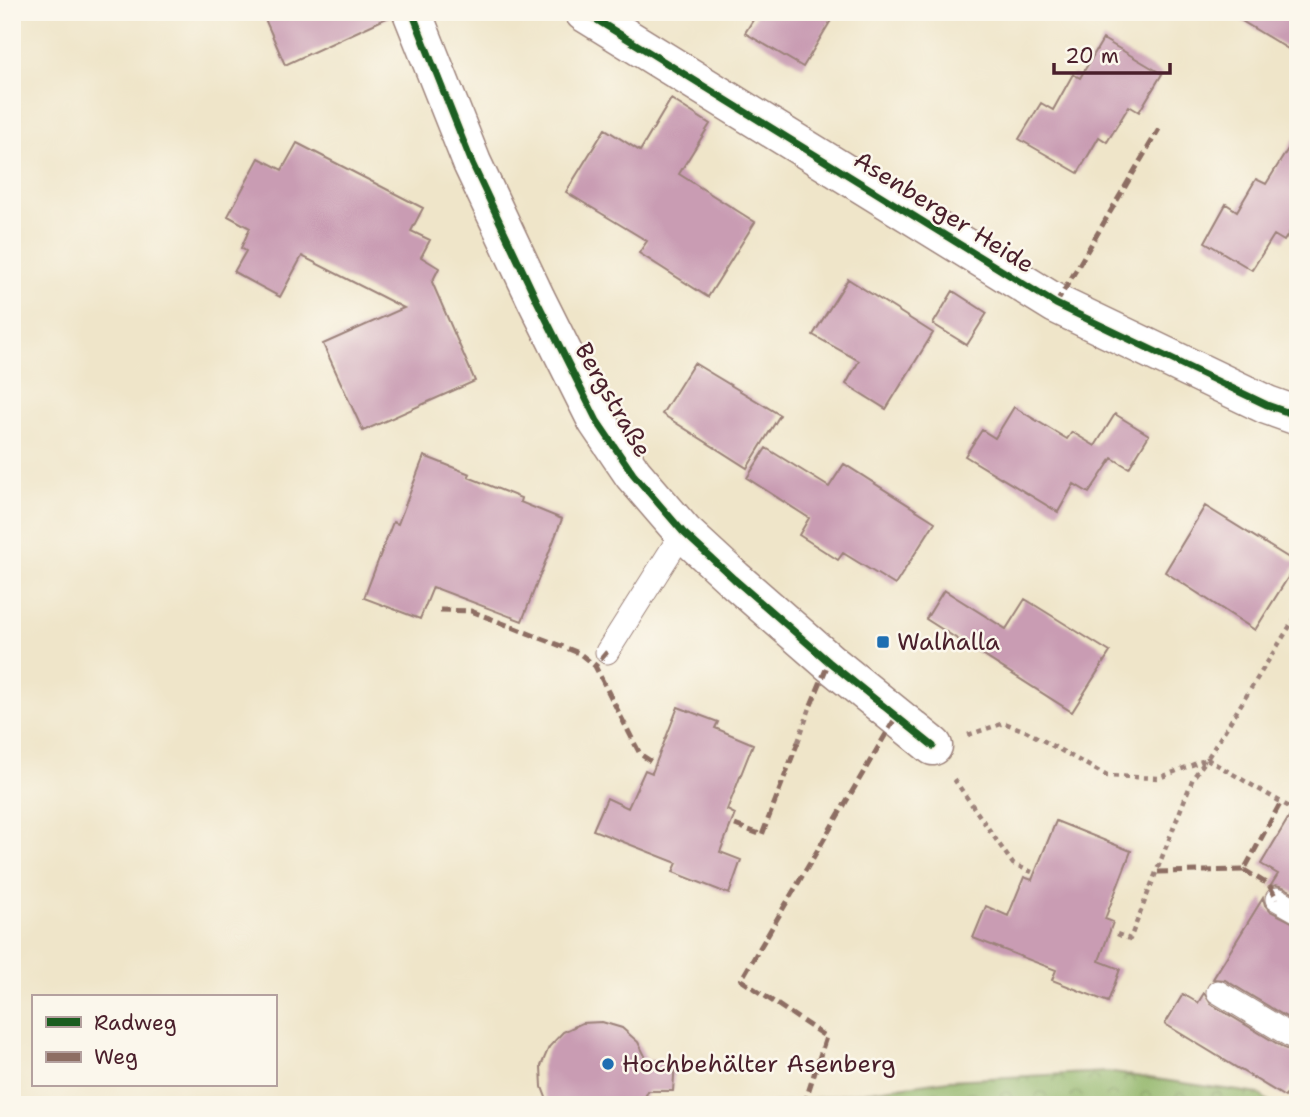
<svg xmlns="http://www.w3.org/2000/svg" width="1310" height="1117" viewBox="0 0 1310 1117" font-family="'Shantell Sans',sans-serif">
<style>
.forest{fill:url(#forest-crowns);stroke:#6e6a4a;stroke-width:2}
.building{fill:#c99cb3}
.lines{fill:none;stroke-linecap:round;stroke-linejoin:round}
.lane-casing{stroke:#9c827a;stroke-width:25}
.street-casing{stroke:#9c827a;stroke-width:41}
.path{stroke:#9c827a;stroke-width:4.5;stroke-dasharray:5 5;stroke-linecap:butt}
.lane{stroke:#fff;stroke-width:23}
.street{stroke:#fff;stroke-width:38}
.quiet{stroke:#8d6e63;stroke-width:5;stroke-dasharray:10 5;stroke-linecap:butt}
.cycleway-casing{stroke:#fbf7ec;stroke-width:11}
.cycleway{stroke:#1b5e20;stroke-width:7}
.poi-dot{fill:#1f6fb2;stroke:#fbf7ec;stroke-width:2.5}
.labels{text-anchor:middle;stroke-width:5;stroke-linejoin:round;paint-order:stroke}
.street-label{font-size:24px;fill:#4a1f2b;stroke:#fbf7ec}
.poi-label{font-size:24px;fill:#4a1f2b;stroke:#fbf7ec;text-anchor:start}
</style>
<defs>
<pattern id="forest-crowns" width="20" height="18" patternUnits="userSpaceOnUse" patternTransform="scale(1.75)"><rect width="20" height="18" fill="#91b569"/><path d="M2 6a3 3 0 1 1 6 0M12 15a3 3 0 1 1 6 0" fill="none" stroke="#789357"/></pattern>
</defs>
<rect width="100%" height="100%" fill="#fbf7ec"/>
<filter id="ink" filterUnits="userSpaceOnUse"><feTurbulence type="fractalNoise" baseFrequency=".0143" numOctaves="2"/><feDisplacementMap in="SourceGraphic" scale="14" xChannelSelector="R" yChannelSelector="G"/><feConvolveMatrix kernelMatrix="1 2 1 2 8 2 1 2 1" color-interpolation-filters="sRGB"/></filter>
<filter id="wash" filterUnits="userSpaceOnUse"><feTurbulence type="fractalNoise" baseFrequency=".00686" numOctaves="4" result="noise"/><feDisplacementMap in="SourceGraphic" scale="28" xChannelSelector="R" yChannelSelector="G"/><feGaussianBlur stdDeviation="1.57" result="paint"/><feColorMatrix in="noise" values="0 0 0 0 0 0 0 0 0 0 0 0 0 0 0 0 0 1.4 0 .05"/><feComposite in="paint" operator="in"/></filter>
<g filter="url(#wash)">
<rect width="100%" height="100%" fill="#efe5c9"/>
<path class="forest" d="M 1107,1072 L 1259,1094 L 1273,1105 L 769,1105 L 949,1080 Z"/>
<g id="blocks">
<path class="building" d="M 262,12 L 391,12 L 391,16 L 285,65 Z
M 758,12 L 836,12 L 803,67 L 745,33 Z
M 1227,12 L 1298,12 L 1298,55 Z
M 1103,39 L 1162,74 L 1139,112 L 1129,106 L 1107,142 L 1099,137 L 1078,173 L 1019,139 L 1041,103 L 1053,110 L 1073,74 L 1080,78 Z
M 671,99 L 710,124 L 679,174 L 755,222 L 708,297 L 639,253 L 647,241 L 566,192 L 605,129 L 640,151 Z
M 1298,133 L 1298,218 L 1284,241 L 1274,235 L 1252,270 L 1205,242 L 1226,204 L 1237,211 L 1256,179 L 1266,184 Z
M 297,143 L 423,208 L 411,231 L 430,240 L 421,257 L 439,268 L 432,282 L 475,381 L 363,431 L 323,344 L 404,308 L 302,256 L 280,297 L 234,272 L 246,251 L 241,248 L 250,228 L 228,216 L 259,158 L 282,170 Z
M 848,279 L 933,333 L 886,409 L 846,384 L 859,361 L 813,335 Z
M 953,291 L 987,313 L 967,345 L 933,324 Z
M 694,363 L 780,415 L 747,468 L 662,414 Z
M 1014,407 L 1067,439 L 1072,432 L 1095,446 L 1115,414 L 1149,435 L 1129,468 L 1112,458 L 1089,493 L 1074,484 L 1058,512 L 965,456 L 982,430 L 995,438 Z
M 766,448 L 829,487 L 844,464 L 935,522 L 895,585 L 843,553 L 838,560 L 799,535 L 809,518 L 747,478 Z
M 424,456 L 470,474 L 468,477 L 521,498 L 520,502 L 562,519 L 522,621 L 433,587 L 420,619 L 364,598 L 393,522 L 398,524 Z
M 1205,506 L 1297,563 L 1255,630 L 1165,572 Z
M 944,590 L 1006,629 L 1025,599 L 1110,652 L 1072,712 L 926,619 Z
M 678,707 L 718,722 L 715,728 L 753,744 L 727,810 L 735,814 L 720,852 L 741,860 L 729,894 L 673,872 L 677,863 L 593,830 L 607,798 L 628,808 L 645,770 L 652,773 Z
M 1298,802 L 1298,895 L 1283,887 L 1276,885 L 1270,887 L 1278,874 L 1261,864 Z
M 1056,821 L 1131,851 L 1105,919 L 1113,922 L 1099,961 L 1120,969 L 1108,1002 L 1052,980 L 1056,970 L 973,938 L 986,906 L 1008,916 L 1024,877 L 1032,880 Z
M 1263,898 L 1265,905 L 1270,911 L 1298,925 L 1298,1024 L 1225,980 L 1213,979 Z
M 1204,993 L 1211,1004 L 1291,1052 L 1298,1054 L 1298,1076 L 1285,1097 L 1165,1024 L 1183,994 L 1198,1003 Z
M 602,1022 L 622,1028 L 638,1042 L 647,1060 L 675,1061 L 673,1091 L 648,1091 L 641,1105 L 549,1105 L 542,1087 L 541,1066 L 549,1047 L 563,1032 L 582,1023 Z"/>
</g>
</g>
<g filter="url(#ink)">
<use href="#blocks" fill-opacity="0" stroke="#9c827a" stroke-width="2"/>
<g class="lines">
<g class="lane-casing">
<path id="lane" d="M 607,652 L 683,532
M 1277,899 L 1298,911
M 1218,992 L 1298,1040"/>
</g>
<g class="street-casing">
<path id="street" d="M 412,12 L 472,163 L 536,299 L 597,421 L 633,474 L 683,532 L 734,579 L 829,662 L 933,746
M 584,12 L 1056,304 L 1267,405 L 1298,416"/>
</g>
<path class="path" d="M 968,735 L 1004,723 L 1026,731 L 1107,776 L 1159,778 L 1207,759 L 1298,613
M 798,742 L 811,705
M 954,779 L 1013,864 L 1032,872
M 1117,934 L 1130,939 L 1193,778 L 1207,759 L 1298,812"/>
<use href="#lane" class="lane"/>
<use href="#street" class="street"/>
<path class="quiet" d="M 1056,304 L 1159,129
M 440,610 L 471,611 L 579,653 L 595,666
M 607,652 L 595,666 L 640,754 L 652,762
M 811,705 L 829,662
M 735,825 L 762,835 L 798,742
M 1244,870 L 1269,885 L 1277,899
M 1158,872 L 1244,870 L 1281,802
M 804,1105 L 826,1037 L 741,980 L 896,717
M 1025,1105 L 1120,1100 L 1143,1105"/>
<g class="cycleway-casing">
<path id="cycleway" d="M 412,12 L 472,163 L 536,299 L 597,421 L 633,474 L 683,532 L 734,579 L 829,662 L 933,746
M 584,12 L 1056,304 L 1267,405 L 1298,416"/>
</g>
<use href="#cycleway" class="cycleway"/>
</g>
</g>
<g class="poi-dot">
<rect x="876" y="635" width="14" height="14" rx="3.5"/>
<circle cx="608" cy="1064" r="7"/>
</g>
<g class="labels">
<g class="street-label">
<text transform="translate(944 212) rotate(32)" y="8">Asenberger Heide</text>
<text transform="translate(613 400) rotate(60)" y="8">Bergstraße</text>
</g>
<g class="poi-label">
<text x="897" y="650">Walhalla</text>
<text x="622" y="1072">Hochbehälter Asenberg</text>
</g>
</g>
<rect width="1310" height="1117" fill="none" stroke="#fbf7ec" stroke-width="42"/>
<rect x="32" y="995" width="245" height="91" fill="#fbf7ec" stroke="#b4a19f" stroke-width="2"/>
<rect x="46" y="1017" width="35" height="10" fill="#1b5e20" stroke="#b4a19f" stroke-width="2"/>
<text x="94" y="1030" font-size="21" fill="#4a1f2b">Radweg</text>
<rect x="46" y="1052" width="35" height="10" fill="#8d6e63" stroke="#b4a19f" stroke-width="2"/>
<text x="94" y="1064" font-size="21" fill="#4a1f2b">Weg</text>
<path d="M1054 63v10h116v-10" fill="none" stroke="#4a1f2b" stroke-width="3.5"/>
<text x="1065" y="63" font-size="21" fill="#4a1f2b" stroke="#fbf7ec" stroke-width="5" paint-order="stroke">20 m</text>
</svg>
